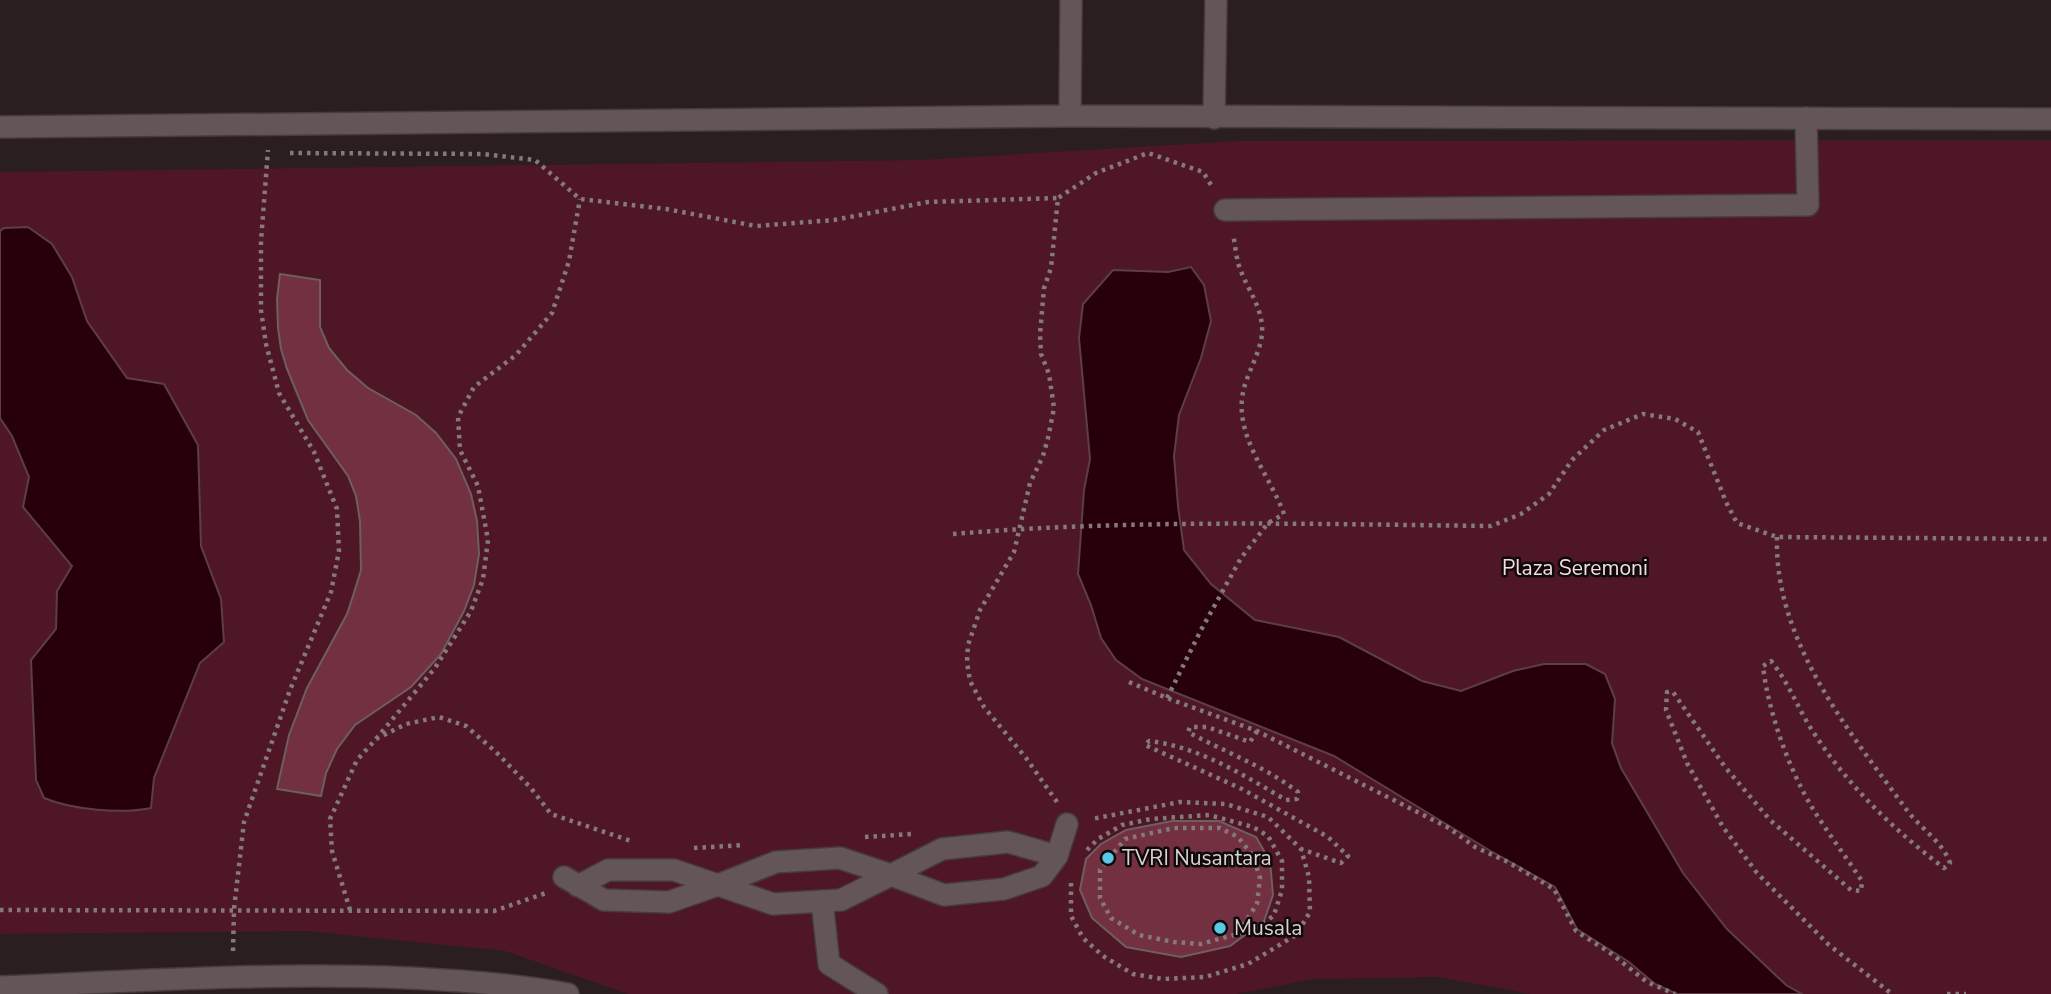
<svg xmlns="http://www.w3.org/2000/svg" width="2051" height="994" viewBox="0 0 2051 994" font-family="'Nunito Sans',sans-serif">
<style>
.green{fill:#4f1626}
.water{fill:#27000a;stroke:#5c3f46;stroke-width:2}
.building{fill:#723041;stroke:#6d5f61;stroke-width:2}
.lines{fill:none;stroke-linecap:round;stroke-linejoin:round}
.pedestrian-casing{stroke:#463c3e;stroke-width:24}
.minor-casing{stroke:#463c3e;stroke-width:24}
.path{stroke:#847a7c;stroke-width:4.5;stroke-dasharray:3.5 5;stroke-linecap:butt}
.pedestrian{stroke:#645558;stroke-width:21}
.minor{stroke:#645558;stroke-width:21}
.poi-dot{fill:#58c8e4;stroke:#0f090a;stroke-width:2.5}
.labels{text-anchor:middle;stroke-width:5;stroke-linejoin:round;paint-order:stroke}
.park-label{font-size:21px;fill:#f3dde1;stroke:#0f090a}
.poi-label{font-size:21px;fill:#d9d1d2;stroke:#0f090a;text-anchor:start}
</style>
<rect width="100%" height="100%" fill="#2a1e20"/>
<path class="green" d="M 2051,140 L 2051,994 L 1530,994 L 1439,977 L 1313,979 L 1236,994 L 628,994 L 505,951 L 307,931 L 0,934 L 0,172 L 921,160 L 1239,141 Z"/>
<path class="water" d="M 28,227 L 52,244 L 72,277 L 87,321 L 127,378 L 164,384 L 198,445 L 201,546 L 221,599 L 224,642 L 200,663 L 154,778 L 151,808 C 121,814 73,810 44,798 L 36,780 L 31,660 L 56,629 L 57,591 L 72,566 L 23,507 L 29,477 L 12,436 L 0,418 L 0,231 L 4,228 Z
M 1191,267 L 1204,285 L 1211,321 L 1201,358 L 1179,415 L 1174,456 L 1178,506 L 1184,550 L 1211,584 L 1255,620 L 1339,637 L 1422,681 L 1461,691 L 1513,671 L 1544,664 L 1586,664 L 1605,674 L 1615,699 L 1612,743 L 1621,768 L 1683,873 L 1727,929 L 1786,985 L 1802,994 L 1677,994 L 1655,984 L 1629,962 L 1577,929 L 1555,887 L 1489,850 L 1334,756 L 1142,679 L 1116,660 L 1101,638 L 1091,605 L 1078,574 L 1084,490 L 1090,459 L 1079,338 L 1083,304 L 1113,270 L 1168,272 Z"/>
<path class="building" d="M 280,274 L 320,280 L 320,327 L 329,348 L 347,370 L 368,388 L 416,415 L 436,433 L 456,459 L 471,494 L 477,521 L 479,554 L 474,585 L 464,611 L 441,654 L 411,687 L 355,725 L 337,749 L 326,773 L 321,796 L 277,789 L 289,735 L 307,688 L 347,614 L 352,599 L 361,570 L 360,521 L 356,496 L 348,476 L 308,420 L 287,369 L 281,349 L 278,328 L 277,299 Z
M 1172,821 L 1219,821 L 1256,837 L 1270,861 L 1273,895 L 1264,921 L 1230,946 L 1181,957 L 1126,947 L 1092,918 L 1080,890 L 1086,859 L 1101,844 L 1126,830 Z"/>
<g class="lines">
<g class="pedestrian-casing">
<path id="pedestrian" d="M 1225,210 L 1808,205 L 1806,118
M 564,877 L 604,900 L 669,902 L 718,885 L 773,904 L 841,900 L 891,875 L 944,895 L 1004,889 L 1042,876 L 1057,856 L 1067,824
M 578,886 L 608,870 L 674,870 L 718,885 L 776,862 L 840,858 L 891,875 L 942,849 L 1008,842 L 1057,856
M 822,901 L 829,964 L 877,994"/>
</g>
<g class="minor-casing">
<path id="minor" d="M 1070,116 L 1071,0
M 1214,118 L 1216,0
M 0,127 L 1070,116 L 2051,119
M 0,987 C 136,981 273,972 409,978 C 462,981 516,984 568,994"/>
</g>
<path class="path" d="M 290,153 L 483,154 L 535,160 L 580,199 L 666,209 L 756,226 L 834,220 L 928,202 L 1058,198
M 953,534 C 1132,519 1312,524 1491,526 L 1521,514 L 1549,494 L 1572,460 L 1604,430 L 1643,414 L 1675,419 L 1698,432 L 1726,502 L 1737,523 L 1777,537 L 2051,539
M 1777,537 C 1774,640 1848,730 1906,809 C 1919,827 1943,842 1950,863 L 1944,868 C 1890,827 1842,780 1807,722 C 1795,701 1786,679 1771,661 L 1763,666 C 1768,711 1789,770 1813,809 C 1828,833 1846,857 1862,881 L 1861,891 L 1851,890 L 1770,820 L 1725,767 L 1673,692 L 1667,692 L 1666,710 L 1687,763 L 1723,827 L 1757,873 L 1829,945 L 1892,994
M 1129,682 L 1167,698 L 1257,731 L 1449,828 L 1475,847 L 1508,862 L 1554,889 L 1576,931 L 1609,952 L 1647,982 L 1675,994
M 1167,698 L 1201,630 L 1241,558 L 1268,523 L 1284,514 C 1269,473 1232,434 1244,388 C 1249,369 1264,346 1262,326 C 1260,303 1246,287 1239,266 C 1236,256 1235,244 1233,234
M 1257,731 L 1250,742 L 1207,727 L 1190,727 L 1188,732 C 1225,752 1264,766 1298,792 L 1297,799 L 1286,800 C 1243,775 1200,747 1149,741 L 1145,745 L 1242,789 L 1328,837 L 1348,856 L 1341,863 L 1301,849
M 376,739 L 435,668 L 471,611 L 483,579 L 488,540 L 478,486 L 460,450 L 458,417 L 474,387 L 516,355 L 552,313 L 569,261 L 580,199
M 1057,802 L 1026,758 L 984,707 L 970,681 L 967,662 L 968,645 L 980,610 L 1014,552 L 1030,483 L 1043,456 L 1048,438 L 1054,408 L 1049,374 L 1041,354 L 1040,334 L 1044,288 L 1051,268 L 1058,198 L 1096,173 L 1148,153 L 1203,172 L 1213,188
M 865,837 L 912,834
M 694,848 L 744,845
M 1087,850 L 1098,839 L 1122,825 L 1151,819 L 1209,815 L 1253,827 L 1268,836 L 1282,861 L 1282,890 L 1274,915 L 1259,928 L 1201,944 L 1174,942 L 1139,935 L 1111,918 L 1100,898 L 1100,870 L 1125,839 L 1174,828 L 1220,828 L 1238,837 L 1253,856 L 1260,878 L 1257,904 L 1238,933
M 1071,883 L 1071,916 L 1083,938 L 1103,956 L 1133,974 L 1163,979 L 1205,977 L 1248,964 L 1296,935 L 1310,912 L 1309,877 L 1301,849 L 1268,817 L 1226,804 L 1180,802 L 1092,819
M 0,910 L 494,911 L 546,893
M 350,910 L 332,851 L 330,819 L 357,760 L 376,739 L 406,724 L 439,717 L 466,726 L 496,752 L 530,787 L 551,814 L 634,842
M 233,951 L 234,909 L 244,822 L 290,690 L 331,592 L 339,551 L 337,509 L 314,452 L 279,393 L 266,344 L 261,310 L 261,241 L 268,150
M 1947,994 L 1966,994"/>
<use href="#pedestrian" class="pedestrian"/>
<use href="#minor" class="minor"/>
</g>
<g class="poi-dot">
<circle cx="1108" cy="858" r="7"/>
<circle cx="1220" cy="928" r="7"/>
</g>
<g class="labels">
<g class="park-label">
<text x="1575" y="575">Plaza Seremoni</text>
</g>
<g class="poi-label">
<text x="1122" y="865">TVRI Nusantara</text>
<text x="1234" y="935">Musala</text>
</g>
</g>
</svg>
